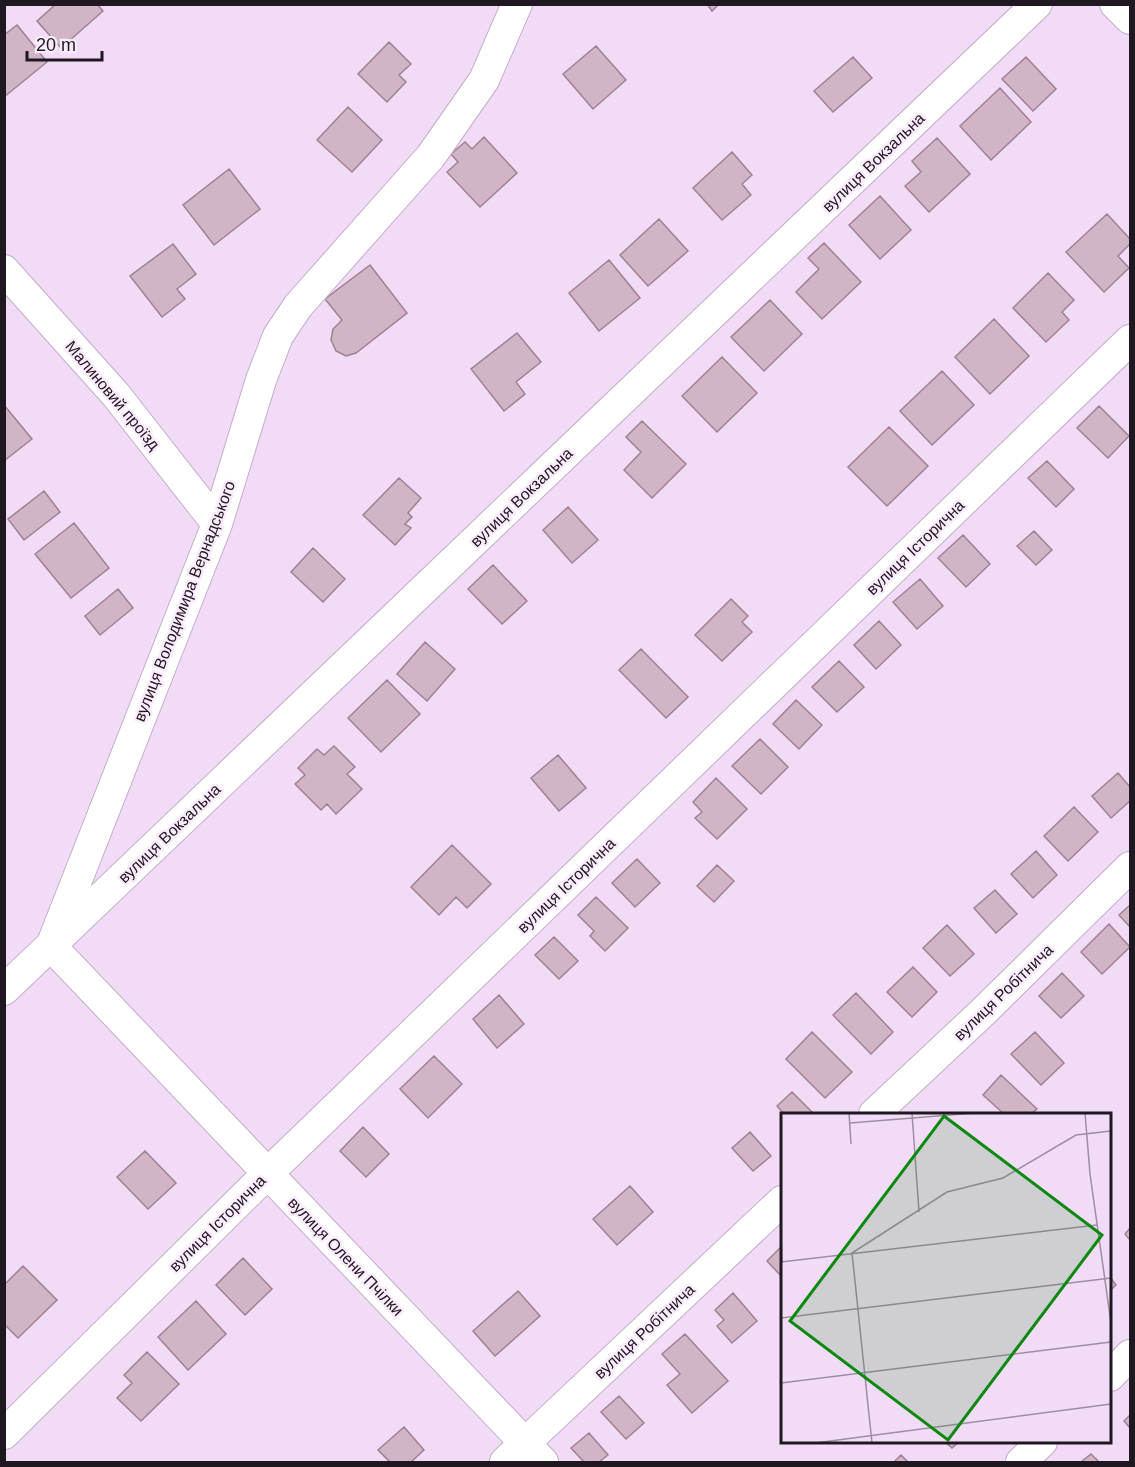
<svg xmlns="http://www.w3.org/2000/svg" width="1135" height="1467" viewBox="0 0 1135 1467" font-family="Arial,sans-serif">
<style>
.building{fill:#d2b4c7;stroke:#9e8294;stroke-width:1.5}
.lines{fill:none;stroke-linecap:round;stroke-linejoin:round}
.minor-casing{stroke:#c3adc7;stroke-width:32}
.minor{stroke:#fff;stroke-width:30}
.labels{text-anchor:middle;stroke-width:5;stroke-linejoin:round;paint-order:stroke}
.street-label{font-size:16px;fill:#201821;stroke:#faecfc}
.inset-road{fill:none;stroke:#9e8da1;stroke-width:1.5}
.view{fill:#0a890f;fill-opacity:0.15;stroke:#0a890f;stroke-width:3}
.inset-edge{fill:none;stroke:#201821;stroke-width:3}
</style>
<rect width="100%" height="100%" fill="#f2dbf6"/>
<path class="building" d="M 56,4 L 97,4 L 103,11 L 61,48 L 37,21 Z
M 707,4 L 719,4 L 712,11 Z
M 17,25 L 47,62 L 4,97 L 4,35 Z
M 389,42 L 411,64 L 399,75 L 406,82 L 387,102 L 358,74 Z
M 596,46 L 626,80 L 593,109 L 563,74 Z
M 853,57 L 872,78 L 833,112 L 814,91 Z
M 1026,57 L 1056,89 L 1033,111 L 1002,79 Z
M 1000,88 L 1031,122 L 991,160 L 960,126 Z
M 348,107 L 382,140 L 352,172 L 317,140 Z
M 484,137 L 517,173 L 480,207 L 447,172 L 458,162 L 451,154 L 465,142 L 472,149 Z
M 937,138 L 970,174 L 929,212 L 905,186 L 921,172 L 912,161 Z
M 732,152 L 752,175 L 742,184 L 751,195 L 722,220 L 693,188 Z
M 229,169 L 260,209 L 214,245 L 183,205 Z
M 880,196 L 911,230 L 880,259 L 849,225 Z
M 1107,214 L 1130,239 L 1130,244 L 1118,256 L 1129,268 L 1104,292 L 1066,252 Z
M 659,219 L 688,251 L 648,286 L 620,255 Z
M 824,243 L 861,282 L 822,319 L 796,292 L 819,269 L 808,258 Z
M 173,244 L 196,274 L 177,289 L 185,299 L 162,317 L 130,276 Z
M 609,260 L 640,298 L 599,331 L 569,293 Z
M 370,265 L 407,313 L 356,353 L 346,356 L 336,351 L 331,340 L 333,329 L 342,320 L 325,299 Z
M 1048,273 L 1074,300 L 1062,312 L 1069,320 L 1046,342 L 1013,308 Z
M 770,300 L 802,334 L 764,371 L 731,337 Z
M 994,319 L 1029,356 L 990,394 L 955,357 Z
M 517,333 L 541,362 L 516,382 L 525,394 L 504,411 L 471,369 Z
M 722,357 L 757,393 L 717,432 L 682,396 Z
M 942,371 L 974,405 L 932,445 L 900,411 Z
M 4,405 L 32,439 L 4,461 Z
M 1099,406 L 1129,436 L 1108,458 L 1077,428 Z
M 642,421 L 686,464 L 652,498 L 624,470 L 641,452 L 626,437 Z
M 889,427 L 928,466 L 887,506 L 848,467 Z
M 1047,461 L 1074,489 L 1056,507 L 1028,478 Z
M 399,478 L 421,498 L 408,513 L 412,517 L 405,524 L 411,528 L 395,545 L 363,515 Z
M 44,491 L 60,512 L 24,540 L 8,519 Z
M 568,507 L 598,540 L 572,563 L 543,530 Z
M 74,523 L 109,568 L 71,598 L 35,554 Z
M 1034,531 L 1052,550 L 1036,565 L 1017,546 Z
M 963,535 L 990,564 L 966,587 L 938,558 Z
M 313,548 L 345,579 L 323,602 L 291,572 Z
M 493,565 L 527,601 L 502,624 L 468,589 Z
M 920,579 L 943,606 L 917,629 L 893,602 Z
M 118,589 L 133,608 L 100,635 L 85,616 Z
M 731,599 L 748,616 L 742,622 L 752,632 L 722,661 L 695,635 Z
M 879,621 L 901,645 L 876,669 L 854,645 Z
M 425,642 L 455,669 L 427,701 L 397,674 Z
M 641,649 L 688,697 L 666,718 L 619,670 Z
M 839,661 L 864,687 L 837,712 L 812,687 Z
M 387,680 L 420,714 L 381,752 L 348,718 Z
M 796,700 L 822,725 L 799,749 L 773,724 Z
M 760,739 L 788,767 L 761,794 L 732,766 Z
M 334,746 L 355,767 L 347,774 L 362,789 L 336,814 L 327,804 L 321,810 L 295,784 L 305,775 L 298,768 L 317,749 L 324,755 Z
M 558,755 L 586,788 L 559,811 L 531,778 Z
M 1118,773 L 1130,787 L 1130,801 L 1111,818 L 1092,796 Z
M 716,778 L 747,809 L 717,839 L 695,818 L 702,812 L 693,802 Z
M 1074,807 L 1098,832 L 1068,861 L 1044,836 Z
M 452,845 L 491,884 L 467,908 L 456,897 L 439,915 L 411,887 Z
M 1036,851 L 1057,875 L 1033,898 L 1011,874 Z
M 637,859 L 660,883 L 635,907 L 612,883 Z
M 717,865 L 734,881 L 714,902 L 697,886 Z
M 995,890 L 1017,914 L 996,933 L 974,908 Z
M 596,897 L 628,928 L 605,951 L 590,936 L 594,931 L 578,915 Z
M 1130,905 L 1130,927 L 1119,915 Z
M 1109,924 L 1130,947 L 1102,974 L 1081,952 Z
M 947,925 L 974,954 L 950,976 L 923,948 Z
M 554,937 L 578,961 L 559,979 L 535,955 Z
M 913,967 L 937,992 L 912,1017 L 887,992 Z
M 1062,973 L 1084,996 L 1061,1018 L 1039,996 Z
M 856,993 L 893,1032 L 871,1054 L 833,1015 Z
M 499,995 L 524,1024 L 497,1048 L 473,1019 Z
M 812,1032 L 852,1072 L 825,1098 L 786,1059 Z
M 1035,1032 L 1064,1063 L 1041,1085 L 1011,1054 Z
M 434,1056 L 462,1084 L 428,1118 L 400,1089 Z
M 1001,1075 L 1037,1109 L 1031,1114 L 1004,1114 L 983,1095 Z
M 792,1092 L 813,1113 L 812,1114 L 784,1114 L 777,1106 Z
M 363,1127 L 389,1154 L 366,1177 L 340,1151 Z
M 750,1132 L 771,1156 L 753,1171 L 732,1148 Z
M 145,1151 L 176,1183 L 148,1209 L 117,1177 Z
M 630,1186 L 653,1212 L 617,1245 L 593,1219 Z
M 1130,1228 L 1130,1240 L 1125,1234 Z
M 782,1246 L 782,1277 L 767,1261 Z
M 243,1258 L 272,1289 L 245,1315 L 216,1285 Z
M 23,1266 L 57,1300 L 18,1338 L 4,1324 L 4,1285 Z
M 1110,1277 L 1116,1285 L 1110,1291 Z
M 518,1291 L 540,1316 L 495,1356 L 473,1331 Z
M 733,1293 L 757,1321 L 732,1343 L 717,1326 L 724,1320 L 715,1310 Z
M 196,1301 L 226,1334 L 188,1370 L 158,1337 Z
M 685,1334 L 728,1381 L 692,1413 L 667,1385 L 680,1374 L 662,1354 Z
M 147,1352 L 179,1384 L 141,1421 L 117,1398 L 132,1383 L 124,1375 Z
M 619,1396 L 644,1423 L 626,1439 L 601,1412 Z
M 1130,1415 L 1130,1428 L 1124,1421 Z
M 404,1427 L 424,1450 L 411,1462 L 390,1462 L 378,1450 Z
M 589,1433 L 608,1455 L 599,1462 L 584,1462 L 571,1448 Z
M 945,1442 L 959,1442 L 952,1448 Z
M 1091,1454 L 1099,1462 L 1081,1462 Z
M 901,1455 L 908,1462 L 894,1462 Z"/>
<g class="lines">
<g class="minor-casing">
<path id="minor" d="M 517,4 L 484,80 L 431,156 L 298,306 L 278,336 L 261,380 L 217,524 L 51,946 L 543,1462
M 1115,4 L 1130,19
M 4,270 L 116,395 L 217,524
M 4,990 L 1037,4
M 874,1114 L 983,1012 L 1130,867
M 1110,1376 L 1130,1355
M 4,1434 L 267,1174 L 1130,340
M 505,1462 L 782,1201
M 1021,1462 L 1042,1442"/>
</g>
<use href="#minor" class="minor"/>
</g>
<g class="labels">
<g class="street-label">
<text transform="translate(873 162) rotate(-44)" y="6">вулиця Вокзальна</text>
<text transform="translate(113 395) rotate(50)" y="6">Малиновий проїзд</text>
<text transform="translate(521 497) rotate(-44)" y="6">вулиця Вокзальна</text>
<text transform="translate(915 547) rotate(-44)" y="6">вулиця Історична</text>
<text transform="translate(184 601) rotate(-69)" y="6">вулиця Володимира Вернадського</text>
<text transform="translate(169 833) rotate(-44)" y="6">вулиця Вокзальна</text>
<text transform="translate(566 885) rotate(-44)" y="6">вулиця Історична</text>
<text transform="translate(1003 992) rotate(-44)" y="6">вулиця Робітнича</text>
<text transform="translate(217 1223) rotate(-45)" y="6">вулиця Історична</text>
<text transform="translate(346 1256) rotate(46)" y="6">вулиця Олени Пчілки</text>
<text transform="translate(644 1331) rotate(-43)" y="6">вулиця Робітнича</text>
</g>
</g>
<g transform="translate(781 1113)">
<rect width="330" height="330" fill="#f2dbf6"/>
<path class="inset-road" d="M 68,0 L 70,31M 131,0 L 138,99M 304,0 L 309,61 L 330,210M 69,10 L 194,0M 0,120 L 1,149M 0,149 L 316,112M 0,205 L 330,165M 0,270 L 330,229M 34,330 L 330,291M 91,330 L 71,140 L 166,79 L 222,65 L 295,22 L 330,18"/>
<path class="view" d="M 163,3 L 321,122 L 167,327 L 9,208 Z"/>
<rect width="330" height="330" class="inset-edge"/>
</g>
<rect width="1135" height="1467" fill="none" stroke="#201821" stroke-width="12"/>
<path d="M27 51v9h75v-9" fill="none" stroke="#201821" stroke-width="3"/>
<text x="36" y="51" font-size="18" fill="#201821" stroke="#faecfc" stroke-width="4.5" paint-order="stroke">20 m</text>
</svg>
